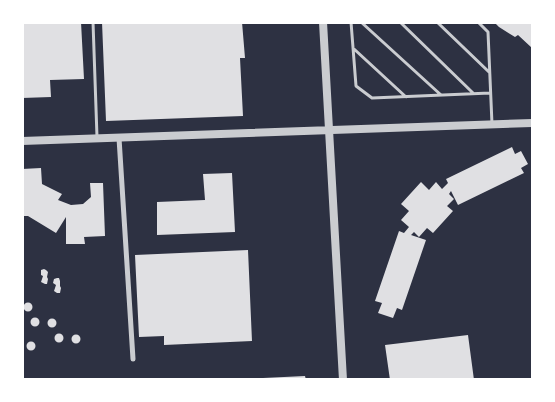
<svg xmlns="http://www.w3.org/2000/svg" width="555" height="402" viewBox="0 0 555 402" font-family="'Alegreya Sans',sans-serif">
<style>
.building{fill:#e0e0e3}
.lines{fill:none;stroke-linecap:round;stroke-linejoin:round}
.service{stroke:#caccd0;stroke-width:3}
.minor{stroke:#caccd0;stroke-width:5}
.tertiary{stroke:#caccd0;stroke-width:8}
</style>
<rect width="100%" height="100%" fill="#2d3142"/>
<path class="building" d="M 22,22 L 81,22 L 84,79 L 50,80 L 51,97 L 22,98 Z
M 102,22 L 242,22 L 245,58 L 240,58 L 243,116 L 106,121 Z
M 494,22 L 532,22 L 532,48 L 518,35 L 515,37 L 499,27 Z
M 512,147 L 515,154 L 521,151 L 528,164 L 521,168 L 524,173 L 458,205 L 451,191 L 449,194 L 454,199 L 447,206 L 453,211 L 433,233 L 427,228 L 419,237 L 414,232 L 411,235 L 426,240 L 402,310 L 397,308 L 393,318 L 378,313 L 382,303 L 375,301 L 399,231 L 404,233 L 409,227 L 401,220 L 409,211 L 401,204 L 421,182 L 429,190 L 436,182 L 442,189 L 448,183 L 446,179 Z
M 41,168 L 42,184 L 62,194 L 58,200 L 71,205 L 83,204 L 91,197 L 90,183 L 103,183 L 105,236 L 84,237 L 85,244 L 66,244 L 66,217 L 56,233 L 28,216 L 22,216 L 22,169 Z
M 232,173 L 235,232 L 157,235 L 157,202 L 205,200 L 203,174 Z
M 248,250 L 252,341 L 164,345 L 164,336 L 139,337 L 135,255 Z
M 44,269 L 46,270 L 48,272 L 47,277 L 48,279 L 47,284 L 45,284 L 41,282 L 43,276 L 41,275 L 41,270 Z
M 57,278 L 59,278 L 60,281 L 60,286 L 61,288 L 60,293 L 57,293 L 54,291 L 56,285 L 53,283 L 54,279 Z
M23.5 307a4.5 4.5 0 1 1 9 0a4.5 4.5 0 1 1-9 0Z
M30.5 322a4.5 4.5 0 1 1 9 0a4.5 4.5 0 1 1-9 0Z
M47.5 323a4.5 4.5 0 1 1 9 0a4.5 4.5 0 1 1-9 0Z
M54.5 338a4.5 4.5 0 1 1 9 0a4.5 4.5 0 1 1-9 0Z
M71.5 339a4.5 4.5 0 1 1 9 0a4.5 4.5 0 1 1-9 0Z
M 468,335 L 474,380 L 390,380 L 385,345 Z
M26.5 346a4.5 4.5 0 1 1 9 0a4.5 4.5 0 1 1-9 0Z
M 305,376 L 306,380 L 263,380 L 263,378 Z"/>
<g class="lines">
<path class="service" d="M 93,22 L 97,137
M 351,22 L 356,86 L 372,98 L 490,93
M 361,22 L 441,95
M 400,22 L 473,93
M 437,22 L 489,72
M 478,22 L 488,32 L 492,124
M 354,49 L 406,97"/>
<path class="minor" d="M 119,138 L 133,359"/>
<path class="tertiary" d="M 323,22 L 343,380
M 22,141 L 532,123"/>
</g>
<rect width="555" height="402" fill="none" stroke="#ffffff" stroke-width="48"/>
</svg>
